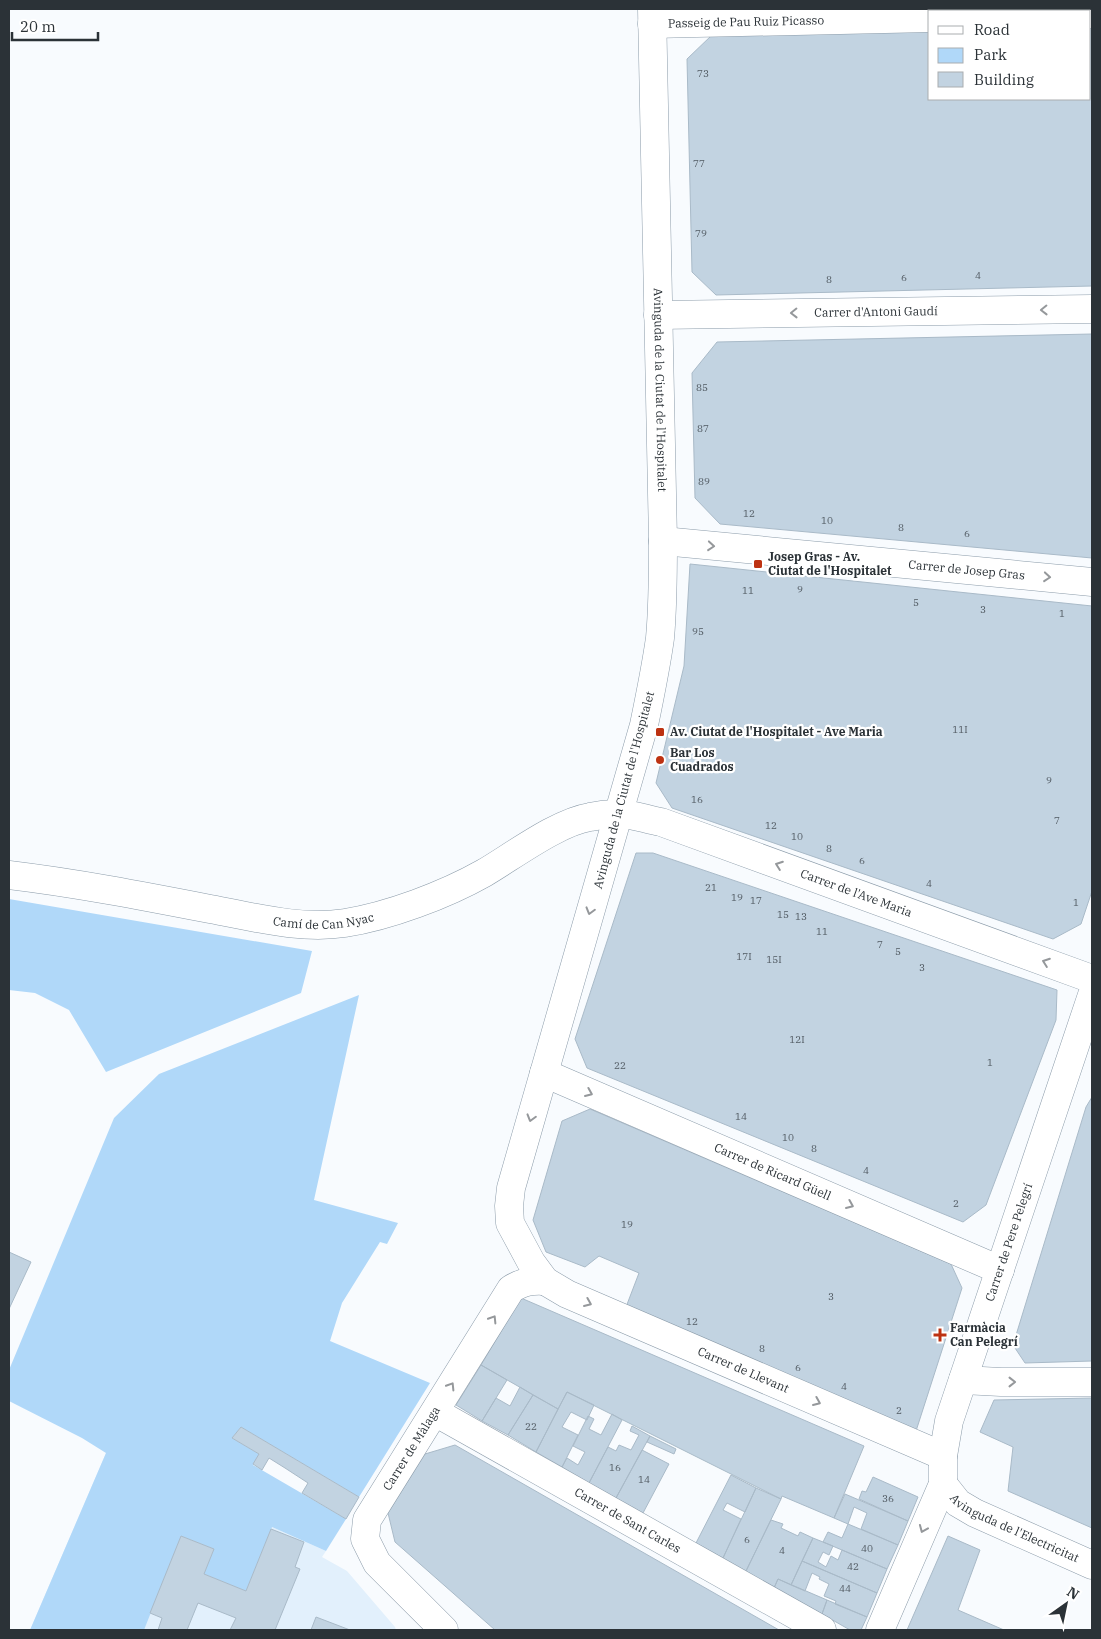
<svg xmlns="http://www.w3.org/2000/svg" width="1101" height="1639" viewBox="0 0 1101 1639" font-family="'IBM Plex Serif',serif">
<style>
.built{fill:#e2f0fc}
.green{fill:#b0d8f9}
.building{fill:#c2d3e1;stroke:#a9bac8}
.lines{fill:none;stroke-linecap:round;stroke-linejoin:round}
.minor-casing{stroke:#8c9caa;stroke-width:29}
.minor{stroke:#fff;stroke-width:28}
.oneway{stroke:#95989b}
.poi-dot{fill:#bd3212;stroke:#fff;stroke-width:2}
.labels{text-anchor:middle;stroke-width:4.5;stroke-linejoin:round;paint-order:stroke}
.number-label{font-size:10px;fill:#515a62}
.street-label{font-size:12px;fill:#2b3237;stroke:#fff}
.poi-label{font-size:12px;font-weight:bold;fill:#2b3237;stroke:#fff;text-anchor:start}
</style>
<rect width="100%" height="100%" fill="#f8fbfe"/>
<path class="built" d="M 106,1453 L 326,1551 L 322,1557 L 347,1571 L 395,1627 L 396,1630 L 30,1630 Z"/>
<path class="green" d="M 9,899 L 312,951 L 301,993 L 106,1072 L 69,1010 L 35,993 L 9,990 Z
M 359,995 L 314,1200 L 398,1223 L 387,1244 L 380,1242 L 342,1303 L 330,1341 L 430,1383 L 359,1497 L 241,1427 L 232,1438 L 259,1454 L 253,1465 L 346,1519 L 326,1551 L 272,1527 L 246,1591 L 204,1574 L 214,1549 L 181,1536 L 144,1630 L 30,1630 L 106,1453 L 82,1438 L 9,1401 L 9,1370 L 114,1118 L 159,1074 Z"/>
<path class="building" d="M 1090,27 L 1092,27 L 1092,286 L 716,295 L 692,272 L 687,59 L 712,35 L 930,30 L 930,99 L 1090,99 Z
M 1092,334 L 1092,558 L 720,524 L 695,498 L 692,373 L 717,342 Z
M 690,564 L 1092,606 L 1092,891 L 1081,924 L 1053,939 L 672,808 L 656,783 L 684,666 Z
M 636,853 L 653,853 L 1057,990 L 1056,1020 L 986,1205 L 963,1222 L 587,1068 L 575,1039 Z
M 1092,1097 L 1092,1361 L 1025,1363 L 1013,1345 L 1086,1107 Z
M 590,1109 L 951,1264 L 962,1288 L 916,1431 L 626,1307 L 639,1273 L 599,1256 L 585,1267 L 546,1252 L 533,1220 L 562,1121 Z
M 9,1252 L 31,1262 L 9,1309 Z
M 521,1298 L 864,1446 L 834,1518 L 782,1496 L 781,1499 L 567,1392 L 558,1409 L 481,1365 Z
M 481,1365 L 507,1380 L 482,1421 L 456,1405 Z
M 520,1387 L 533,1395 L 508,1435 L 482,1421 L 496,1398 L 510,1406 Z
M 567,1392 L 594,1405 L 587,1420 L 571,1412 L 562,1427 L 578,1435 L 562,1467 L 536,1452 Z
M 533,1395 L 558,1409 L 536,1452 L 508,1435 Z
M 1092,1398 L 1092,1528 L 1008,1491 L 1013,1447 L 980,1432 L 994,1400 Z
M 612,1414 L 622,1420 L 589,1483 L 562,1467 L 567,1458 L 578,1465 L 585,1452 L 573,1446 L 588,1416 L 594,1419 L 589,1429 L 601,1435 Z
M 632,1426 L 650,1436 L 616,1498 L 589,1483 L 608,1447 L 616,1451 L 619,1445 L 631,1450 L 639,1435 L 630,1431 Z
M 241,1427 L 359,1497 L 346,1519 L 302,1493 L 308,1483 L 285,1468 L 269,1458 L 262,1470 L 253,1464 L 259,1454 L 232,1438 Z
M 650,1436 L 676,1449 L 674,1454 L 647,1442 Z
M 455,1445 L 779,1630 L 495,1630 L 395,1542 L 388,1513 L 425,1454 Z
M 642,1450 L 669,1464 L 643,1513 L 616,1498 Z
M 731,1475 L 756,1488 L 745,1512 L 727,1503 L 723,1510 L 741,1519 L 723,1558 L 696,1543 Z
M 873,1477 L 918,1497 L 908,1521 L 859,1499 L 862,1491 L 866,1492 Z
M 756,1488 L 781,1499 L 746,1571 L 723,1558 Z
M 845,1494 L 908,1521 L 898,1545 L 861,1529 L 867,1513 L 854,1507 L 848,1524 L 834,1518 Z
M 771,1520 L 783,1524 L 781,1528 L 798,1536 L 800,1532 L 813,1538 L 791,1585 L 778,1579 L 774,1588 L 746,1571 Z
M 848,1524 L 898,1545 L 887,1569 L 823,1542 L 828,1532 L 842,1538 Z
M 271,1529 L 304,1542 L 295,1567 L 300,1569 L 275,1630 L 230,1630 L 236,1618 L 198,1603 L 187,1630 L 158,1630 L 162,1618 L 150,1613 L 181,1536 L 214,1549 L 204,1574 L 246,1591 Z
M 948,1536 L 980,1550 L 958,1610 L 1004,1630 L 907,1630 Z
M 813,1538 L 833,1546 L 829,1555 L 823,1552 L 818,1562 L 826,1567 L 831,1556 L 838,1560 L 842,1550 L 887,1569 L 877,1593 L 802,1561 Z
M 802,1561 L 877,1593 L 867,1617 L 835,1604 L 836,1601 L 824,1596 L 829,1584 L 819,1579 L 820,1577 L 812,1573 L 805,1591 L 791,1585 Z
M 778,1579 L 827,1600 L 822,1614 L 774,1588 Z
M 827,1600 L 867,1617 L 861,1630 L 850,1630 L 822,1614 Z
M 316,1617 L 350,1630 L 311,1630 Z"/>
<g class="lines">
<g class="minor-casing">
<g id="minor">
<path id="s1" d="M 652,9 L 663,541 C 663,573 663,606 660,638 C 656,667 650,696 644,725 L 511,1188 L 509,1206 L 510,1223 L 531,1262 L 545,1281 L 567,1294 L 943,1456"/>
<path d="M 1090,14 L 1092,14"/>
<path id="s2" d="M 652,24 L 930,18"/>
<path id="s3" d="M 658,315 L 1092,309"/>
<path id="s4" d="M 663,541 L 1092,582"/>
<path id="s5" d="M 9,875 C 76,883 143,896 210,909 C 254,917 301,930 345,923 C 389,916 445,895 484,873 C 513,856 558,822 590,817 C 599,815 608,814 617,814 C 631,813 647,820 661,822 L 1092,979"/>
<path id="s6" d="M 544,1073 L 1000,1270"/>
<path d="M 963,1380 L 1001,1382 L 1092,1382"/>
<path id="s7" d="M 435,1412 L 822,1630"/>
<path id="s8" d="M 943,1484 L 958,1503 L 975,1513 L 1092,1565"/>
<path id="s9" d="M 444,1630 L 377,1563 L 365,1539 L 367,1520 L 511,1289 C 523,1282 531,1280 545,1281"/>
<path id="s10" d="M 880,1630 L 943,1484 L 943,1456 L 949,1421 L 1092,995"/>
</g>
</g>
<use href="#minor" class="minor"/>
</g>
<defs><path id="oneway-chevron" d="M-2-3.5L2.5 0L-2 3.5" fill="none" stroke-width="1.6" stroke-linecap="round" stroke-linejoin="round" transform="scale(1.25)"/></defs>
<g class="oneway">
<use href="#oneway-chevron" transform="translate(1044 310) rotate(179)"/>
<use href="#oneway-chevron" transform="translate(794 313) rotate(179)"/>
<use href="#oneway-chevron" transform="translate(711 546) rotate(5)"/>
<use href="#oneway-chevron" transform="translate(1047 577) rotate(5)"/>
<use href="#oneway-chevron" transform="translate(779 865) rotate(-160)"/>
<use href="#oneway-chevron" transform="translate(590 911) rotate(106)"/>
<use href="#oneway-chevron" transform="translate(1046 962) rotate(-160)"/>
<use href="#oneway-chevron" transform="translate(589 1093) rotate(23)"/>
<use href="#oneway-chevron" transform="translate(531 1118) rotate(106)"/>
<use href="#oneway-chevron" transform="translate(850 1205) rotate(23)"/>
<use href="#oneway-chevron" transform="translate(588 1303) rotate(23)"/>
<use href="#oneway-chevron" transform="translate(493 1319) rotate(-58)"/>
<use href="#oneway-chevron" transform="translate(1012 1382)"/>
<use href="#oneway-chevron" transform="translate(451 1386) rotate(-58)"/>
<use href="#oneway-chevron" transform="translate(817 1402) rotate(23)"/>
<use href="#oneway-chevron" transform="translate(923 1529) rotate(113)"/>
</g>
<g class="poi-dot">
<rect x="753" y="559" width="10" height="10" rx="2.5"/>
<rect x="655" y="727" width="10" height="10" rx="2.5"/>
<circle cx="660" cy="760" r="5"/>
<path d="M937.5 1327.5h5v5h5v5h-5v5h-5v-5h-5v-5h5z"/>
</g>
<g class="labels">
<g class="number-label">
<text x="703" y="77">73</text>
<text x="699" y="167">77</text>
<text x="701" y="237">79</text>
<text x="978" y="279">4</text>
<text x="904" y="281">6</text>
<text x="829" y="283">8</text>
<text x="702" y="391">85</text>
<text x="703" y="432">87</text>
<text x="704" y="485">89</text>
<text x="749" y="517">12</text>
<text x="827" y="524">10</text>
<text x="901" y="531">8</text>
<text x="967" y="537">6</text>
<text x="800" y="593">9</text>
<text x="748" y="594">11</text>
<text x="916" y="606">5</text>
<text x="983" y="613">3</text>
<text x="1062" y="617">1</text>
<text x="698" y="635">95</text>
<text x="960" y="733">11I</text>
<text x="1049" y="784">9</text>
<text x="697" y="803">16</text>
<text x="1057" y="824">7</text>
<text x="771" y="829">12</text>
<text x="797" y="840">10</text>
<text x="829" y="852">8</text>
<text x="862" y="864">6</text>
<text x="929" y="887">4</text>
<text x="711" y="891">21</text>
<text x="737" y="901">19</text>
<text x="756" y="904">17</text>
<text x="1076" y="906">1</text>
<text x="783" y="918">15</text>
<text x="801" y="920">13</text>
<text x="822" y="935">11</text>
<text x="880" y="948">7</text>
<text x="898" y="955">5</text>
<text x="744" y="960">17I</text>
<text x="774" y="963">15I</text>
<text x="922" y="971">3</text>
<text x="797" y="1043">12I</text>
<text x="990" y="1066">1</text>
<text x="620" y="1069">22</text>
<text x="741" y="1120">14</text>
<text x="788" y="1141">10</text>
<text x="814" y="1152">8</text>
<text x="866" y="1174">4</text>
<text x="956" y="1207">2</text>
<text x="627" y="1228">19</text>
<text x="831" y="1300">3</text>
<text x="692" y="1325">12</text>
<text x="762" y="1352">8</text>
<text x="798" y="1371">6</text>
<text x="844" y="1390">4</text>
<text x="899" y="1414">2</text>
<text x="531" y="1430">22</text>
<text x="615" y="1471">16</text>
<text x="644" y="1483">14</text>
<text x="888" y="1502">36</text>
<text x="747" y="1543">6</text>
<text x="867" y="1552">40</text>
<text x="782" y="1554">4</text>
<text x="853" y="1570">42</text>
<text x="845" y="1592">44</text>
</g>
<g class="street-label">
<text dy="4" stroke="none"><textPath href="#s2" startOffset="94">Passeig de Pau Ruiz Picasso</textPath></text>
<text dy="4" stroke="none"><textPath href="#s3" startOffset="218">Carrer d'Antoni Gaudí</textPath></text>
<text dy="4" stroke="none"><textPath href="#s1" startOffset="381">Avinguda de la Ciutat de l'Hospitalet</textPath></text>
<text dy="4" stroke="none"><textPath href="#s4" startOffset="305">Carrer de Josep Gras</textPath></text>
<text transform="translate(624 790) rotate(-75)" y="4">Avinguda de la Ciutat de l'Hospitalet</text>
<text dy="4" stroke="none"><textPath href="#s5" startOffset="889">Carrer de l'Ave Maria</textPath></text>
<text dy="4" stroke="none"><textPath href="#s5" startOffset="319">Camí de Can Nyac</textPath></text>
<text dy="4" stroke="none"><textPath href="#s6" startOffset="249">Carrer de Ricard Güell</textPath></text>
<text dy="4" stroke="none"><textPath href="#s10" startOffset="411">Carrer de Pere Pelegrí</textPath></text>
<text dy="4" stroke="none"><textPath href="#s1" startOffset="1520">Carrer de Llevant</textPath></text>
<text dy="4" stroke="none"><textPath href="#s9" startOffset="225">Carrer de Màlaga</textPath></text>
<text dy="4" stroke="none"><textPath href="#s7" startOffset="221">Carrer de Sant Carles</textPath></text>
<text dy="4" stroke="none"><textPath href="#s8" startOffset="86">Avinguda de l'Electricitat</textPath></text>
</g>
<g class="poi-label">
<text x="768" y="561">Josep Gras - Av.<tspan x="768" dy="14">Ciutat de l'Hospitalet</tspan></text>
<text x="670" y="736">Av. Ciutat de l'Hospitalet - Ave Maria</text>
<text x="670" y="757">Bar Los<tspan x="670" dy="14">Cuadrados</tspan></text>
<text x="950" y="1332">Farmàcia<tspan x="950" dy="14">Can Pelegrí</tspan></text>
</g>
</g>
<rect width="1101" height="1639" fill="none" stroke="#2b3237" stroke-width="20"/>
<rect x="928" y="10" width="162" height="90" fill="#ffffff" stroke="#aaadaf"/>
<rect x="938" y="26" width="25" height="8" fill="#ffffff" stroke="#aaadaf"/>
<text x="974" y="35" font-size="15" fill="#2b3237">Road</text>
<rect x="938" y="48" width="25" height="15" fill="#b0d8f9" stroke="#aaadaf"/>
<text x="974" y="60" font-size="15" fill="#2b3237">Park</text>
<rect x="938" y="72" width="25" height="15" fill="#c2d3e1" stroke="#aaadaf"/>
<text x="974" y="85" font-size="15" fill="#2b3237">Building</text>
<g transform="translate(1066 1604) rotate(33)" stroke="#ffffff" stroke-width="4" paint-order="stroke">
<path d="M0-4L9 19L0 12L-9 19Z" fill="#2b3237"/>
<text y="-8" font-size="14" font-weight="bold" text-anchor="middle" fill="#2b3237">N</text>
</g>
<path d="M12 32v8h86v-8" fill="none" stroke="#2b3237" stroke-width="2.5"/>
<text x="20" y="32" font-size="15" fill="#2b3237" stroke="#ffffff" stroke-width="4" paint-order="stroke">20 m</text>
</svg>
